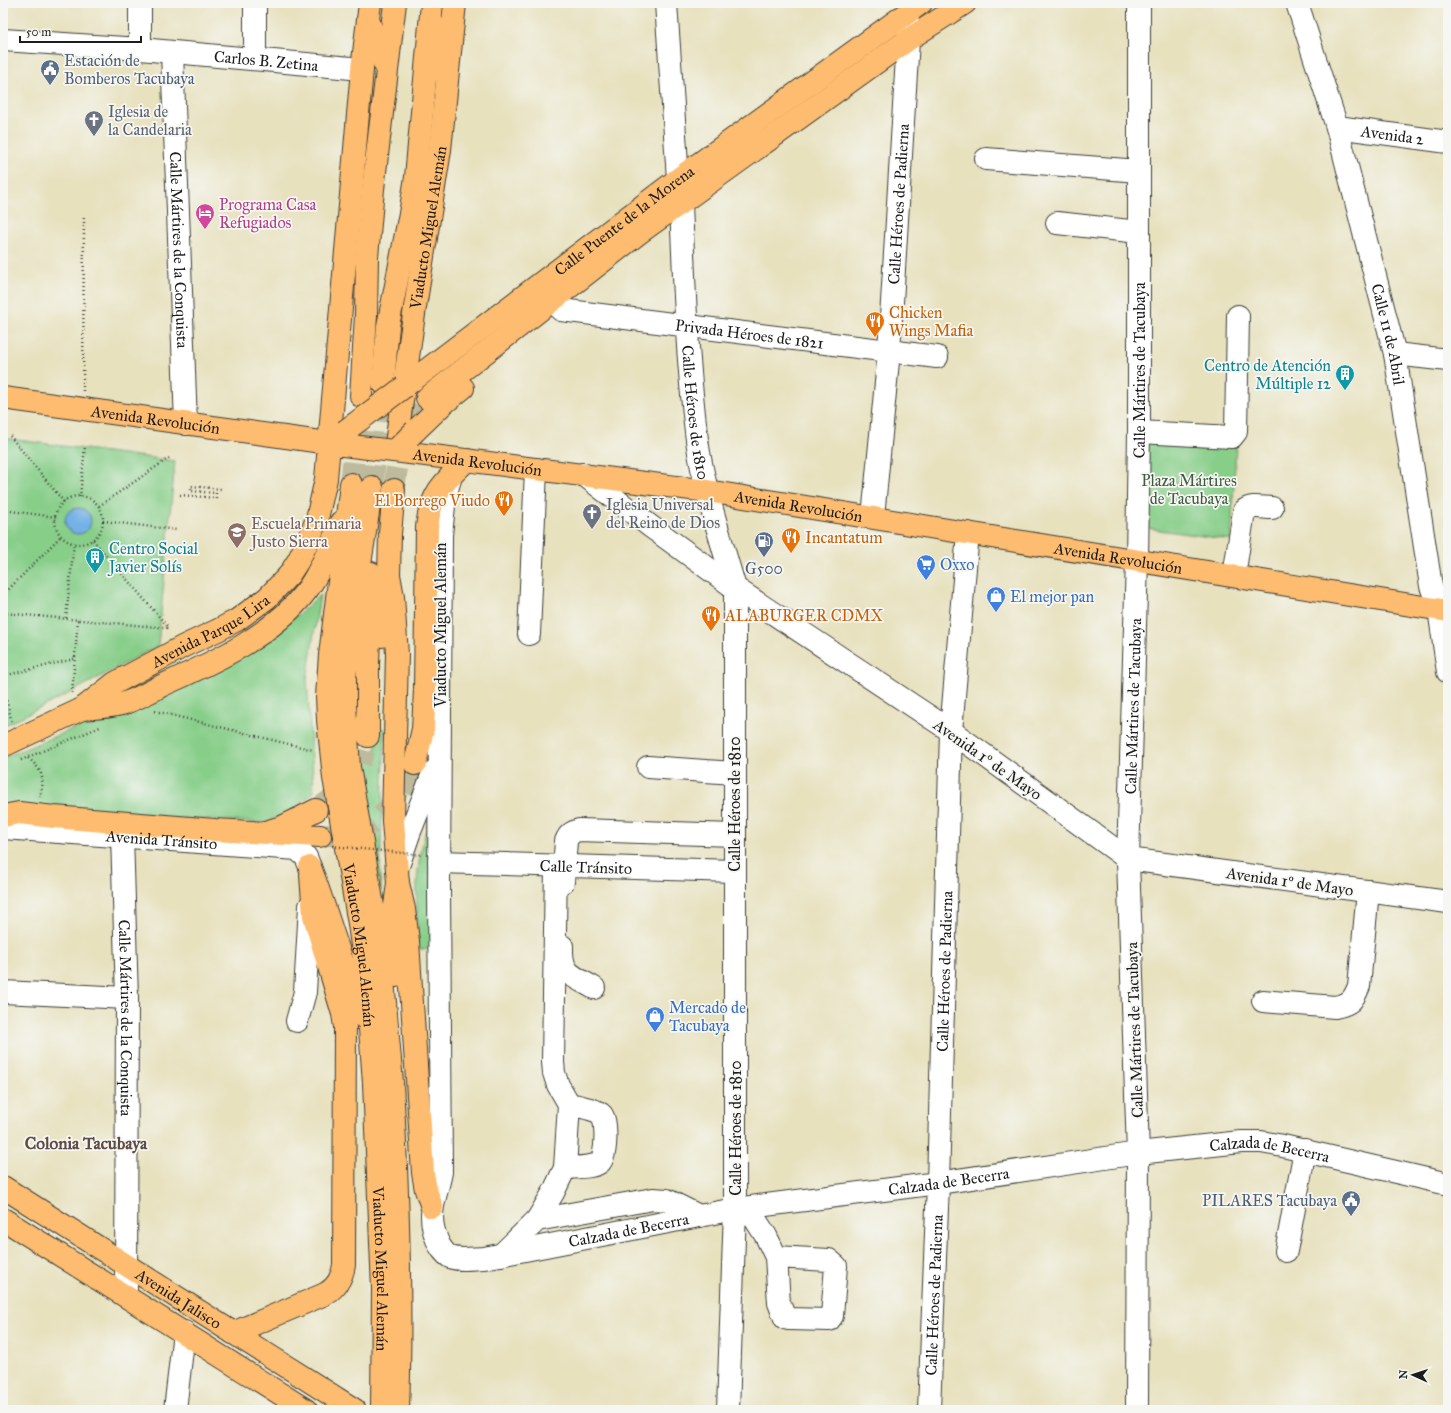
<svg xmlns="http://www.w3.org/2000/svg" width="1451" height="1413" viewBox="0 0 1451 1413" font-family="'IM FELL Great Primer',serif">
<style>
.green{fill:#87ce89;stroke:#527552}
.water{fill:#74b1e6;stroke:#486681}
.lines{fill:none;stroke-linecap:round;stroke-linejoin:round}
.major-tunnel{stroke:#beba9e;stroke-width:22;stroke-dasharray:22 11;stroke-linecap:butt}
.highway-tunnel{stroke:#beba9e;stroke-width:22;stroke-dasharray:22 11;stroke-linecap:butt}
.minor-casing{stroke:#3a3a34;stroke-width:24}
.major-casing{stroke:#3a3a34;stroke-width:24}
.highway-casing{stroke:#3a3a34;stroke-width:24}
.path{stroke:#3a3a34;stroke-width:2.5;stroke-dasharray:1 3;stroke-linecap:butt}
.minor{stroke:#fff;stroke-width:22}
.major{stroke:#fdbc6f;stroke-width:22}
.highway{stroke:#fdbc6f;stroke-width:22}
.major-bridge-casing{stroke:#3a3a34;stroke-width:24;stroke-linecap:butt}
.highway-bridge-casing{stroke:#3a3a34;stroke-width:24;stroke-linecap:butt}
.path-bridge{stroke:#3a3a34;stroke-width:2.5;stroke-dasharray:1 3;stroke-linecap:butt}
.major-bridge{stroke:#fdbc6f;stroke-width:22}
.highway-bridge{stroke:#fdbc6f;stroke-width:22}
.labels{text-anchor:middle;stroke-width:3.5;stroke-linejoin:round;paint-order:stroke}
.service-label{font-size:16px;fill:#4e5e75;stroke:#f6f6f2;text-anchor:start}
.street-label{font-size:16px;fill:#1c1c1c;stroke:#f6f6f2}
.worship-label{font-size:16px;fill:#5b616d;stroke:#f6f6f2;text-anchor:start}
.hotel-label{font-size:16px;fill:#b23c85;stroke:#f6f6f2;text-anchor:start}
.food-label{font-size:16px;fill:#c56008;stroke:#f6f6f2;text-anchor:start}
.culture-label{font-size:16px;fill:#0d838f;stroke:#f6f6f2;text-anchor:end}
.park-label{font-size:16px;fill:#415a42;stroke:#f6f6f2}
.education-label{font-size:16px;fill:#785e54;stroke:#f6f6f2;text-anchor:start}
.shop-label{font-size:16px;fill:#366cbe;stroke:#f6f6f2;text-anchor:start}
.neighbourhood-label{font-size:17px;font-weight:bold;fill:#5e4c44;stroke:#f6f6f2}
</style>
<rect width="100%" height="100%" fill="#f6f6f2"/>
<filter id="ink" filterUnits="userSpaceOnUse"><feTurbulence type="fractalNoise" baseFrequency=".025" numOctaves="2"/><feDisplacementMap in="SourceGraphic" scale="8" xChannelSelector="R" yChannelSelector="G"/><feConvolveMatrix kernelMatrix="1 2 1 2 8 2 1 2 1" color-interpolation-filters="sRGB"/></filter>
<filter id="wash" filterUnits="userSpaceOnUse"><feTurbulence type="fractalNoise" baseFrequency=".012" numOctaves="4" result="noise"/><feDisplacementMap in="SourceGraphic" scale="16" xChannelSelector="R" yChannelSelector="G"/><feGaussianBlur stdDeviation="0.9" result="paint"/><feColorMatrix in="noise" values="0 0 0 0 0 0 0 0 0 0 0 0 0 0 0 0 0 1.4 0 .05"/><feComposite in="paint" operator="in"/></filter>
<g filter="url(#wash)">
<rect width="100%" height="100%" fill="#e7e1be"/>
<path class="green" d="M 3,438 L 175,461 L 158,646 L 64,696 L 3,726 Z
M 1146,441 L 1236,445 L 1231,540 L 1145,528 Z
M 320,595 L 307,679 L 314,792 L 294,810 L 264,823 L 3,807 L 3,758 L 228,664 L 299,614 Z
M 382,728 L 385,729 L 380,872 L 381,892 L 356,748 L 373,756 Z
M 405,763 L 419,769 L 404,803 Z
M 429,818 L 432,949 L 418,949 C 417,927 416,904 417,882 C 418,860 424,839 429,818 Z"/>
<path class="water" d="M65 521a13 13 0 1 1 26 0a13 13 0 1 1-26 0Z"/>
</g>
<g filter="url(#ink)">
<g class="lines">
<path class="major-tunnel" d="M 394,490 C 398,456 403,424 427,398
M 320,836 C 379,833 390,813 415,764"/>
<path class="highway-tunnel" d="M 351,484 L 357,427
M 372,487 L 383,389
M 316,810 C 342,793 354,781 364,750"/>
<g class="minor-casing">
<g id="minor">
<path d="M 666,3 L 678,179"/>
<path id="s1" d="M 1297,3 L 1337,127 L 1395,354 L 1431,586 L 1439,609 L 1448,672"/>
<path id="s2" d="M 3,40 L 140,49 L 362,69"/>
<path d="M 140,49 L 140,3"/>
<path id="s3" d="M 172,52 L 186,424"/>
<path d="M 255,59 L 255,3"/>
<path id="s4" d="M 1337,127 L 1448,142"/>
<path d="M 986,159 L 1139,171"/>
<path id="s5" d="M 681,203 C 684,282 687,362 697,440 C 704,490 721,539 735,588 L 735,1209 L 728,1410"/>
<path d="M 1057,223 L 1139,232"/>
<path id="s6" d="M 561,310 L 937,357"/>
<path d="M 1395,354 L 1448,360"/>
<path d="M 1139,432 L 1232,437 L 1236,432 L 1238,316"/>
<path d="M 583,474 L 650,526 L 735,588 L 951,731 L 1128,859 L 1448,902"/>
<path id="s7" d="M 451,476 L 445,496 L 441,535 L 439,890 L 441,1172 C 436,1199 426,1213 437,1240 C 439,1246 445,1254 450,1257 C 460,1261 474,1258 484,1258 L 735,1209 L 938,1183 L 1138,1153 L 1241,1142 L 1261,1142 L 1283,1146 L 1448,1184"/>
<path id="s8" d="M 873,517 L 889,351 L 909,24"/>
<path d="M 1234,576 L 1244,511 C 1251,504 1263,508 1272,508"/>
<path d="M 529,634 L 536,469"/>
<path d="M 648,767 L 734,773"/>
<path id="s9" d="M 3,828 L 297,849 L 306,857 L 310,867"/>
<path id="s10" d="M 122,835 L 127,998 L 126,1296"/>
<path id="s11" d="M 439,862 L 734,871"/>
<path d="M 556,865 L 553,1062 L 554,1073 L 558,1085 L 569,1104 L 565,1168 C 575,1167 591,1168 599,1163 C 607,1158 607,1122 602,1115 C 596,1109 577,1106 569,1104"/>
<path d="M 397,869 L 409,834 L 434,771"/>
<path d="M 563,882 L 566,841 C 569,834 572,832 579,830 L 734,835"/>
<path d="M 562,946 C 561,975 572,975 594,988"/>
<path d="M 3,992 L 127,998"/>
<path d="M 1263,1001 L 1335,1007 C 1350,1004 1353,1001 1359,986 L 1368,891"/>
<path d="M 297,1021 L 305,992 L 310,906"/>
<path d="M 748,1208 L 766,1236 L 776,1257 L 779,1303 L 785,1318 L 789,1319 L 829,1320 L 832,1316 L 836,1266 L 829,1260 L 776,1257"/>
<path d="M 537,1220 L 553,1193 L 565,1168"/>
<path d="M 1286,1251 L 1305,1150"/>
<path d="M 501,1255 L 537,1220 L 653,1199 L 667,1200 L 699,1216"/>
<path d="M 175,1410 L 184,1332"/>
<path id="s12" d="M 929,1410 L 938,1183 L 951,731 L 968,533"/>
<path id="s13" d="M 1137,1410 L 1138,1153 L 1128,859 L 1137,560 L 1139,432 L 1139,3"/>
</g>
</g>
<g class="major-casing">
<g id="major">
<path id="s14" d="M 404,387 L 678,179 L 921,3"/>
<path id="s15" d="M 3,398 L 343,445"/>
<path d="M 427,398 L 639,233 L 909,39 L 965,3"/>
<path d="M 415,431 L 442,405 L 463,388"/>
<path id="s16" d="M 395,451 L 415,307 L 440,150 L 455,3"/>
<path id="s17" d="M 410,453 L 707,491 L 1448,611"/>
<path d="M 394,490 L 390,534 L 389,575 L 393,597 L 397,654 L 393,821 L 398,883 L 404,909 L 408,941 L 423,1173 L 426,1190 L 432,1207"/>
<path id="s18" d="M 3,746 L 82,709 L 115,683 L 184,646 L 218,630 L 237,620 L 267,598 L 289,575 L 298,561 L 308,541 L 317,519 L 326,479 L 362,69 L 370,3"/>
<path d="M 415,764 L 423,729 L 425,690 L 427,527 C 431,493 443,483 467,460"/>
<path d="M 3,816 L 19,813 L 54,817 L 215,830 L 320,836"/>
<path id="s19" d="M 3,1187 L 355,1410"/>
<path d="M 3,1219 L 306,1410"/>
<path d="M 233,1333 L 325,1294 C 337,1287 342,1278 344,1265 L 345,1027 L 343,1014 L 314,916 L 311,875"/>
</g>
</g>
<g class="highway-casing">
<g id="highway">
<path d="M 368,20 L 385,65"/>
<path d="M 433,24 C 441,42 445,60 447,80"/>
<path d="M 383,383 L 388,326 L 411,208 L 416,177 L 432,3"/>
<path d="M 361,396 L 366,315 L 367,257 L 373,189 L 395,3"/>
<path id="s20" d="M 351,484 L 330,655 L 327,696 L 328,720 L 334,778 L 359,924 L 366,975 L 374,1083"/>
<path d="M 372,487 L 353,609 L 345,678 L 345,705 L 349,767 L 377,929 L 383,979 L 392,1083"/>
<path d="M 382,636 L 384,612 L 389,575"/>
<path d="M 82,709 C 95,708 109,707 121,704 C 134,701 151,691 163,685 C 214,662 273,636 307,590 C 322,570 330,545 341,522"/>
<path d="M 368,736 L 368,665 L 371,573"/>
<path d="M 265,832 L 282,827 L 316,810"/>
<path d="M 310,867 C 329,916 342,968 363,1017"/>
<path d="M 396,976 L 393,921 L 398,883"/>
</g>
</g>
<path class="path" d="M 83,391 L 84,216
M 10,436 L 64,502
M 180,495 L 216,498 L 216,493 L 191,491 L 191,486 L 221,489
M55 520a24 24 0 1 1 48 0a24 24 0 1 1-48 0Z
M 80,497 L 85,446
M 99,506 L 169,458
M 3,510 L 56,517
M 103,521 L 177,530
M 93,540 L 168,627
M 3,595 L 61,536
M 3,613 L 168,628
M 66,618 L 74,543
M 3,676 L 74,659
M 3,685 L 12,723
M 72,693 L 78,619
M 155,711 L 313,750
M 28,758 C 43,770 45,779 40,797
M 21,760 L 100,727"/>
<use href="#minor" class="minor"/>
<use href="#major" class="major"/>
<use href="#highway" class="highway"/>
<g class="major-bridge-casing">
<path id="major-bridge" d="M 345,431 L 404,387
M 343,445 L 410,453
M 395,451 L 415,431"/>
</g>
<g class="highway-bridge-casing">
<g id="highway-bridge">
<path id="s21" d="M 374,1083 L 383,1289 L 382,1410"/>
<path d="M 392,1083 C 398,1192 402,1301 398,1410"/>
</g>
</g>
<path class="path-bridge" d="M 332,846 L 423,855"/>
<use href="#major-bridge" class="major-bridge"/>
<use href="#highway-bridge" class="highway-bridge"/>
</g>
</g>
<defs>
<g id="civic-pin" transform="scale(1)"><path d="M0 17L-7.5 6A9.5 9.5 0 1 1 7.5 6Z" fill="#5c6f8a" stroke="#f6f6f2"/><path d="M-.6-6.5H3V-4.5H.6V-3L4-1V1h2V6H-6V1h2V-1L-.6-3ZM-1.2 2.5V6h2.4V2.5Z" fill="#fff"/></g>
<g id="church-pin" transform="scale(1)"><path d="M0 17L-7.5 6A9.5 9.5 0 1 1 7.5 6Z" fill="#6b7280" stroke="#f6f6f2"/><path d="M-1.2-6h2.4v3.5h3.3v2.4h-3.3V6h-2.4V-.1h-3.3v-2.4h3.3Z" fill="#fff"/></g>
<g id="hotel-pin" transform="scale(1)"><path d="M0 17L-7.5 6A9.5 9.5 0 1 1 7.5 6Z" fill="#d1479c" stroke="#f6f6f2"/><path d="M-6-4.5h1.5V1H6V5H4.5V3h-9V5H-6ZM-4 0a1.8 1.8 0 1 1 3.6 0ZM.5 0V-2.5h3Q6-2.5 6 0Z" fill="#fff"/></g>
<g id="restaurant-pin" transform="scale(1)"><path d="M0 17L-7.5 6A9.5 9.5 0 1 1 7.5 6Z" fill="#e8710a" stroke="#f6f6f2"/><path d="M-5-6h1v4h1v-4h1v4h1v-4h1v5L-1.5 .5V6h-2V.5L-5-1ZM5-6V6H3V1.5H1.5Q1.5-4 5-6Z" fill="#fff"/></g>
<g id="building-pin" transform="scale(1)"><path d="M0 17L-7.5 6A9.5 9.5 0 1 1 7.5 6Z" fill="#0f9aa8" stroke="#f6f6f2"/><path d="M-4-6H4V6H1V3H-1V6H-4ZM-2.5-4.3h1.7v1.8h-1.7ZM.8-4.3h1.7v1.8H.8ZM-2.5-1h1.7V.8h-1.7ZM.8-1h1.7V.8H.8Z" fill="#fff"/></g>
<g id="school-pin" transform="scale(1)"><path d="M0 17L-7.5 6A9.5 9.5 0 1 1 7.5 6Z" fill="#8d6e63" stroke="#f6f6f2"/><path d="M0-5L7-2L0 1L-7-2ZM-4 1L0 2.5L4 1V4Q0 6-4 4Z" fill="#fff"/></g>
<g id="fuel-pin" transform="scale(1)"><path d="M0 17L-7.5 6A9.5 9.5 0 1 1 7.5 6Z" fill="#5c6f8a" stroke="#f6f6f2"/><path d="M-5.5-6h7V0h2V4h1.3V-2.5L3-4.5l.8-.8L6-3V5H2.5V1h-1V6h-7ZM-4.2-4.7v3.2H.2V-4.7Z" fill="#fff"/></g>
<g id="supermarket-pin" transform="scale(1)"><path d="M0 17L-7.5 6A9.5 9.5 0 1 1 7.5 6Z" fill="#3f7fe0" stroke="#f6f6f2"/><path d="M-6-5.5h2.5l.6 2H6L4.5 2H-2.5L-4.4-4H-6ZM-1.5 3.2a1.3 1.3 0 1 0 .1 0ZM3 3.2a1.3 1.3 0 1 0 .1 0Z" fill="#fff"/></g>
<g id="shop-pin" transform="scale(1)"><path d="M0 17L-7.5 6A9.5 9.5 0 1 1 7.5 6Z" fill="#3f7fe0" stroke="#f6f6f2"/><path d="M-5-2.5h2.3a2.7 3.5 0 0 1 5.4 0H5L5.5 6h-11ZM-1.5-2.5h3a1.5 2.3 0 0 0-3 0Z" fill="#fff"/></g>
</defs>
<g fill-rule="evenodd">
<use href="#civic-pin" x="50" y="69"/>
<use href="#church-pin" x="94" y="120"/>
<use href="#hotel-pin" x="205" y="213"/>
<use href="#restaurant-pin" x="875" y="321"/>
<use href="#building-pin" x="1345" y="374"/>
<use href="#restaurant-pin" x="504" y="500"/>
<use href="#church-pin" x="592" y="513"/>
<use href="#school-pin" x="237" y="532"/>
<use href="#restaurant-pin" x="791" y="537"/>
<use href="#fuel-pin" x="764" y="541"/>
<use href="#building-pin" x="95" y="557"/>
<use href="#supermarket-pin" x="926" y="564"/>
<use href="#shop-pin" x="996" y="596"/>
<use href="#restaurant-pin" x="711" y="615"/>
<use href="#shop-pin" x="655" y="1016"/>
<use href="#civic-pin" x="1351" y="1200"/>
</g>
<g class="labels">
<g class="service-label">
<text x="64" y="66">Estación de<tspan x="64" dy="18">Bomberos Tacubaya</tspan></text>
<text x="764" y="574" text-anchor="middle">G500</text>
<text x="1337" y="1206" text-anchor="end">PILARES Tacubaya</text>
</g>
<g class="street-label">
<text dy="6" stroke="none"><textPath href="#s2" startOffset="264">Carlos B. Zetina</textPath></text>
<text dy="6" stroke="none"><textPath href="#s4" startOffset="56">Avenida 2</textPath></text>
<text dy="6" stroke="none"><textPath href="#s8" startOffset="314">Calle Héroes de Padierna</textPath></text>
<text dy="6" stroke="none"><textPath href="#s14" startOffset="276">Calle Puente de la Morena</textPath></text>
<text dy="6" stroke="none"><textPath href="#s16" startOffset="226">Viaducto Miguel Alemán</textPath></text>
<text dy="6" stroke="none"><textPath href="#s3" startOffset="198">Calle Mártires de la Conquista</textPath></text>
<text dy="6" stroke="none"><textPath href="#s6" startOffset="190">Privada Héroes de 1821</textPath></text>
<text dy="6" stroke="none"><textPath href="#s1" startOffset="344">Calle 11 de Abril</textPath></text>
<text dy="6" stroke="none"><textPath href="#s13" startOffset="1040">Calle Mártires de Tacubaya</textPath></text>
<text dy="6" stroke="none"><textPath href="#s5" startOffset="210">Calle Héroes de 1810</textPath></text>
<text dy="6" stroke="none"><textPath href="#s15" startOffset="154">Avenida Revolución</textPath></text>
<text dy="6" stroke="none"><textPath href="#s17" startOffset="68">Avenida Revolución</textPath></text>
<text dy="6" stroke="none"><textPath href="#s17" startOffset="392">Avenida Revolución</textPath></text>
<text dy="6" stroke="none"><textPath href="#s17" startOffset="716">Avenida Revolución</textPath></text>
<text transform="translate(440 625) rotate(-90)" y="6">Viaducto Miguel Alemán</text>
<text dy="6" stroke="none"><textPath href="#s18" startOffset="238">Avenida Parque Lira</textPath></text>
<text dy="6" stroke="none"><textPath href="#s13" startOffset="704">Calle Mártires de Tacubaya</textPath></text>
<text transform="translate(988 759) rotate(35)" y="6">Avenida 1º de Mayo</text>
<text transform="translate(734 804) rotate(-90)" y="6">Calle Héroes de 1810</text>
<text dy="6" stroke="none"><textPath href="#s9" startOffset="159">Avenida Tránsito</textPath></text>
<text dy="6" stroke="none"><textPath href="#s11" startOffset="147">Calle Tránsito</textPath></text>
<text transform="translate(1290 881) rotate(8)" y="6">Avenida 1º de Mayo</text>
<text dy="6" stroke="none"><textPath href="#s20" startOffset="465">Viaducto Miguel Alemán</textPath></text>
<text dy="6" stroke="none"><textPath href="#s12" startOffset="439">Calle Héroes de Padierna</textPath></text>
<text dy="6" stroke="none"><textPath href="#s10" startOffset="183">Calle Mártires de la Conquista</textPath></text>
<text transform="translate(1134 1030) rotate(-92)" y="6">Calle Mártires de Tacubaya</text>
<text transform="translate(735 1128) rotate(-90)" y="6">Calle Héroes de 1810</text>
<text dy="6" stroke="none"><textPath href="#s7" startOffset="1618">Calzada de Becerra</textPath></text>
<text dy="6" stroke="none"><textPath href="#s7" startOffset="1294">Calzada de Becerra</textPath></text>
<text dy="6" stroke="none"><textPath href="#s7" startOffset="970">Calzada de Becerra</textPath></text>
<text dy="6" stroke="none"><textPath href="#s21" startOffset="186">Viaducto Miguel Alemán</textPath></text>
<text dy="6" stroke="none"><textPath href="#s12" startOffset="115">Calle Héroes de Padierna</textPath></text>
<text dy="6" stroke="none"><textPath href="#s19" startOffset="208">Avenida Jalisco</textPath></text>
</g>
<g class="worship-label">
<text x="108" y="117">Iglesia de<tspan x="108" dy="18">la Candelaria</tspan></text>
<text x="606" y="510">Iglesia Universal<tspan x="606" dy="18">del Reino de Dios</tspan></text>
</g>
<g class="hotel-label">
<text x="219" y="210">Programa Casa<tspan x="219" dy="18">Refugiados</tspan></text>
</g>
<g class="food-label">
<text x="889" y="318">Chicken<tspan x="889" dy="18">Wings Mafia</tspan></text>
<text x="490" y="506" text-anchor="end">El Borrego Viudo</text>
<text x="805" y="543">Incantatum</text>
<text x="725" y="621">ALABURGER CDMX</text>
</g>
<g class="culture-label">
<text x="1331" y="371">Centro de Atención<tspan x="1331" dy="18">Múltiple 12</tspan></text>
<text x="109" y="554" text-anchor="start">Centro Social<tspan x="109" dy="18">Javier Solís</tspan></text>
</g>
<g class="park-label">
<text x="1189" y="486">Plaza Mártires<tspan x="1189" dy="18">de Tacubaya</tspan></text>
</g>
<g class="education-label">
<text x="251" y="529">Escuela Primaria<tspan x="251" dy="18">Justo Sierra</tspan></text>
</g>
<g class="shop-label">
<text x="940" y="570">Oxxo</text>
<text x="1010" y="602">El mejor pan</text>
<text x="669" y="1013">Mercado de<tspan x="669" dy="18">Tacubaya</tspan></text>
</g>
<g class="neighbourhood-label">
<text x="86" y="1149">Colonia Tacubaya</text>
</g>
</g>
<rect width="1451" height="1413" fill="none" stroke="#f6f6f2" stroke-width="16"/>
<g transform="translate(1413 1375) rotate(273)" stroke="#f6f6f2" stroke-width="3" paint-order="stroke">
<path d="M0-3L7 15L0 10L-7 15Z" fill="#1c1c1c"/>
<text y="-6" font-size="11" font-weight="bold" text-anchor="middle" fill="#1c1c1c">N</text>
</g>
<path d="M20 36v6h121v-6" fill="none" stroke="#1c1c1c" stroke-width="2"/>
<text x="26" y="36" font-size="12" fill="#1c1c1c" stroke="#f6f6f2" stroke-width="3" paint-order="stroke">50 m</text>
</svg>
